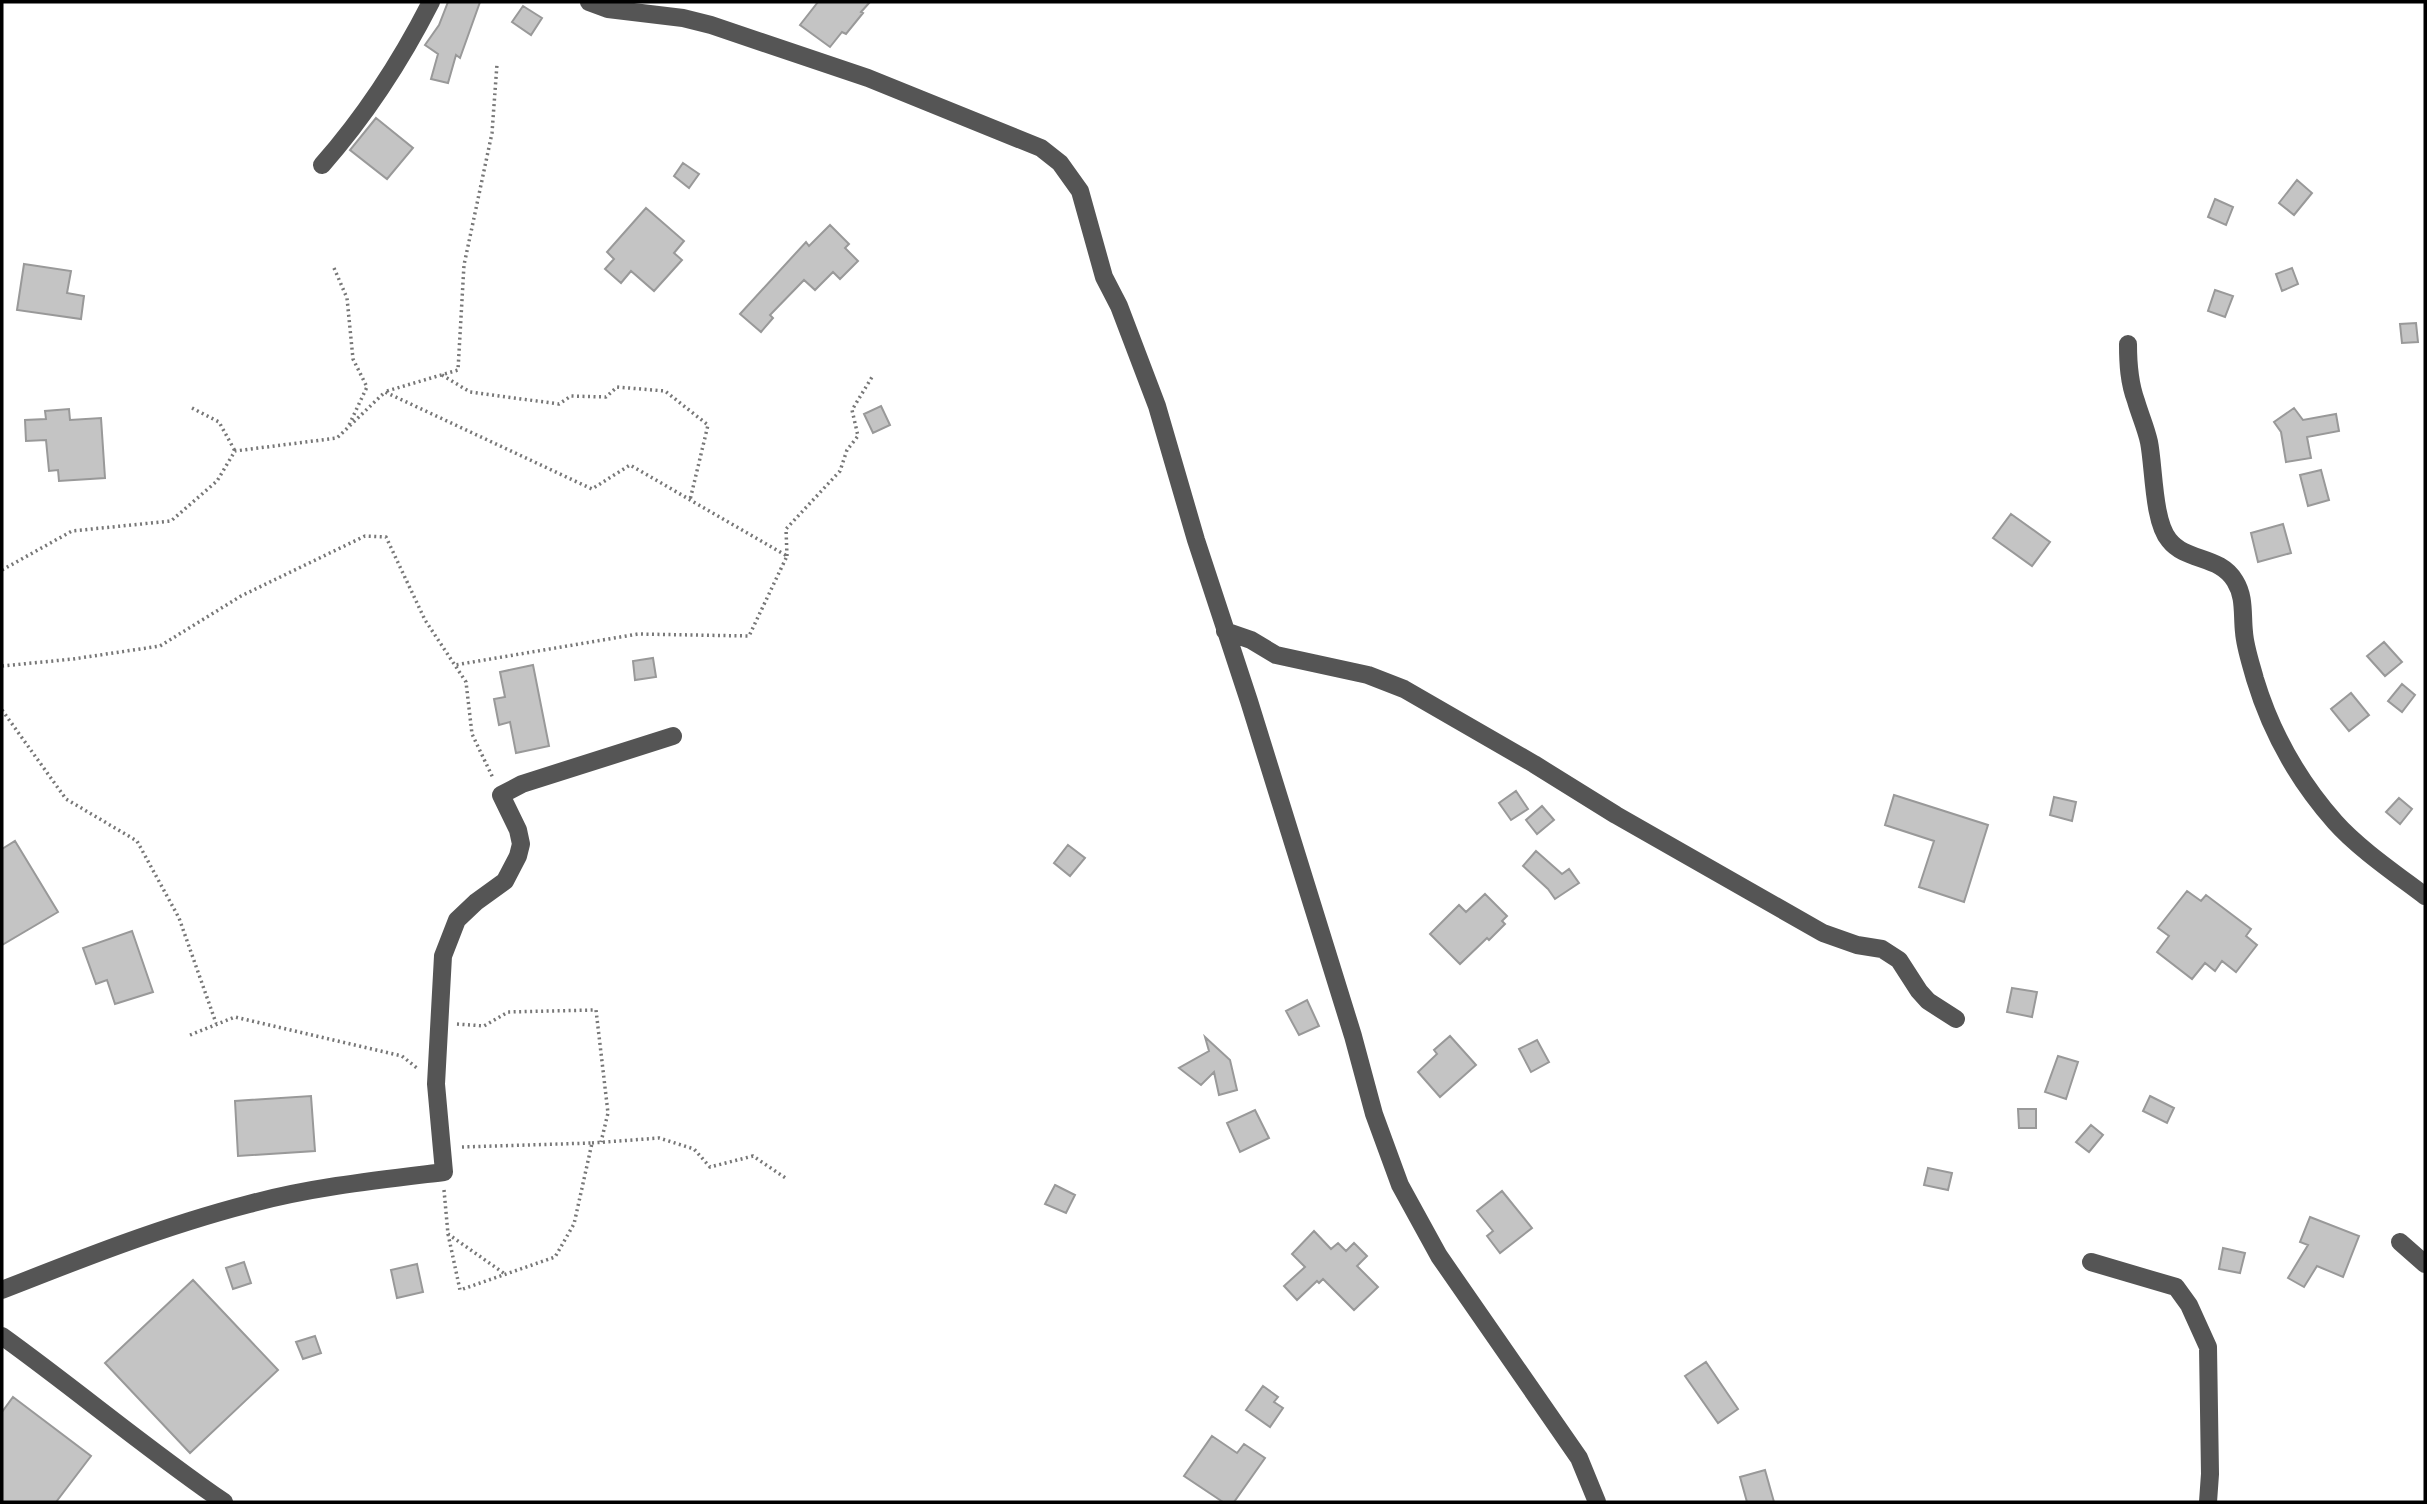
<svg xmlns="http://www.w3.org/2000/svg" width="2427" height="1504" viewBox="0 0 2427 1504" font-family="'Exo 2',sans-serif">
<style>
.building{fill:#c4c4c4;stroke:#999;stroke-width:2}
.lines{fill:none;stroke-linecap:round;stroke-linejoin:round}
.path{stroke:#777;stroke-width:3.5;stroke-dasharray:2 3.5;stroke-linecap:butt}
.minor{stroke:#555;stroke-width:18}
</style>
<rect width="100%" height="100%" fill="#fff"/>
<path class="building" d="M 448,2 L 480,2 L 460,58 L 456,55 L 448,83 L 431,79 L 438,54 L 425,45 L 439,25 Z
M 818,2 L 870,2 L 861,12 L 863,13 L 846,34 L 842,32 L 830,47 L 800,25 Z
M 523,6 L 542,18 L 531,35 L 512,22 Z
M 376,118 L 413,148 L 387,179 L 350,150 Z
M 683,163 L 699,174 L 689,188 L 674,176 Z
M 2297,180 L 2312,193 L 2294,215 L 2279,203 Z
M 2215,199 L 2233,207 L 2226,225 L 2208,217 Z
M 646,208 L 684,241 L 674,253 L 682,260 L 654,291 L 631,271 L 621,283 L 605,269 L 614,259 L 607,252 Z
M 830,225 L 849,244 L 845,248 L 858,261 L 840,279 L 833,272 L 815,290 L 804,280 L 770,315 L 773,318 L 761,332 L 740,314 L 806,242 L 809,246 Z
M 24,264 L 71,271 L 67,293 L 84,296 L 81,319 L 17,310 Z
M 2292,268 L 2298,284 L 2282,291 L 2276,274 Z
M 2215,290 L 2233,296 L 2225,317 L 2208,311 Z
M 2416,323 L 2418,342 L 2402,343 L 2400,324 Z
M 881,406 L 890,425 L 873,433 L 864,414 Z
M 2294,408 L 2303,420 L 2336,414 L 2339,431 L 2307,437 L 2311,458 L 2286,462 L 2281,432 L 2274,422 Z
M 69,409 L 70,420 L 101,418 L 105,478 L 59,481 L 58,470 L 49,471 L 46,440 L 26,441 L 25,420 L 46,419 L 45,411 Z
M 2321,470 L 2329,500 L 2308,506 L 2300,475 Z
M 2011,514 L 2050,542 L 2032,566 L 1993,538 Z
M 2283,524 L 2291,553 L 2258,562 L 2251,533 Z
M 2384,642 L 2402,662 L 2385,676 L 2367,656 Z
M 653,658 L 656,677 L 635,680 L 633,661 Z
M 533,665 L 549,746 L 516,753 L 510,722 L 499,725 L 494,699 L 505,697 L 500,672 Z
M 2402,684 L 2415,695 L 2402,712 L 2388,701 Z
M 2351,693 L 2369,715 L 2349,731 L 2331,709 Z
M 1516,791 L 1528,809 L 1511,820 L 1499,803 Z
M 1894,795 L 1988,825 L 1964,902 L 1919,887 L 1934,841 L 1885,825 Z
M 2054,797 L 2076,802 L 2072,821 L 2050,815 Z
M 2399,798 L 2412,809 L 2400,824 L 2386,812 Z
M 1542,806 L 1554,820 L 1537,834 L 1526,820 Z
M 15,841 L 58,912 L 2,945 L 2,849 Z
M 1068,845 L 1085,858 L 1070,876 L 1054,863 Z
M 1536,851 L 1562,874 L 1569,869 L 1579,883 L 1555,899 L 1548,889 L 1523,866 Z
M 2187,891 L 2201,901 L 2206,895 L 2251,929 L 2246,936 L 2257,945 L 2236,972 L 2222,961 L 2215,971 L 2205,963 L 2192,979 L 2157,952 L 2169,936 L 2158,928 Z
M 1485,894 L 1507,916 L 1502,921 L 1505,924 L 1489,940 L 1487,938 L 1460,964 L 1430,934 L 1459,905 L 1466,912 Z
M 132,931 L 153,992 L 115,1004 L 107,980 L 96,984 L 83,948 Z
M 2012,988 L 2037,992 L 2032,1017 L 2007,1012 Z
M 1307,1000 L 1319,1026 L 1299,1035 L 1286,1011 Z
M 1450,1036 L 1476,1065 L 1440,1097 L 1418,1072 L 1437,1054 L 1434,1050 Z
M 1205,1037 L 1230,1060 L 1237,1090 L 1219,1095 L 1214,1072 L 1201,1085 L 1179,1068 L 1209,1051 Z
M 1537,1040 L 1549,1062 L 1531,1072 L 1519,1049 Z
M 2058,1056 L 2078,1062 L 2066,1099 L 2045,1092 Z
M 311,1096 L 315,1151 L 238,1156 L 235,1101 Z
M 2150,1096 L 2174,1108 L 2167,1123 L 2143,1111 Z
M 2018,1109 L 2036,1109 L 2036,1128 L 2019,1128 Z
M 1255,1110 L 1269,1138 L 1240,1152 L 1227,1123 Z
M 2091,1125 L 2103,1135 L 2089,1152 L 2076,1142 Z
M 1928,1168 L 1952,1173 L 1948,1190 L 1924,1185 Z
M 1055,1185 L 1075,1195 L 1066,1213 L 1045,1204 Z
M 1502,1191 L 1532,1228 L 1500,1253 L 1487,1236 L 1493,1231 L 1477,1211 Z
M 2310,1217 L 2359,1236 L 2343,1277 L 2317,1266 L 2304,1287 L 2288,1278 L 2308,1245 L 2300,1242 Z
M 1314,1231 L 1331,1249 L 1338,1243 L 1346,1251 L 1354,1243 L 1367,1256 L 1357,1266 L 1378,1287 L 1354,1310 L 1323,1279 L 1319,1283 L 1317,1281 L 1297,1300 L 1284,1286 L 1305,1267 L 1292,1254 Z
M 2223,1248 L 2245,1253 L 2240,1273 L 2219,1269 Z
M 244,1262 L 251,1283 L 233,1289 L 226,1268 Z
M 417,1264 L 423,1292 L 397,1298 L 391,1270 Z
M 193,1280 L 278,1370 L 190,1453 L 105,1363 Z
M 315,1336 L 321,1353 L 303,1359 L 296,1342 Z
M 1706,1362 L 1738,1409 L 1718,1423 L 1685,1376 Z
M 1263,1386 L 1278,1397 L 1274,1402 L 1283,1408 L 1270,1427 L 1246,1410 Z
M 13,1397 L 91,1456 L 56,1502 L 2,1502 L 2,1412 Z
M 1212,1436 L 1237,1453 L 1244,1444 L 1265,1458 L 1234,1502 L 1223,1502 L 1184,1476 Z
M 1765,1470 L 1774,1502 L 1747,1502 L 1740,1477 Z"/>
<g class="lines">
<path class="path" d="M 334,268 L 347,298 L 353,359 L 367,387 L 349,425
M 442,375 L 470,392 L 559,404 L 571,396 L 606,397 L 617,387 L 665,391 L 708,425 L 690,500
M 387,391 L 458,370 L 464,265 L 492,133 L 497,64
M 192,408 L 219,422 L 235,451
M 787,556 L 786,529 L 840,471 L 847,450 L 858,436 L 852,410 L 872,377
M 2,570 L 72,531 L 171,521 L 217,481 L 235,451 L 337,438 L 385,392 L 592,489 L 630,465 L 787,556 L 749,636 L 638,634 L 455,665
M 2,666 L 73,659 L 160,646 L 241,596 L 365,536 L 386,537 L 425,620 L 466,682 L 472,734 L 493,778
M 2,710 L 66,799 L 137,841 L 179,918 L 216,1023
M 457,1024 L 484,1026 L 508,1012 L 596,1010 L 608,1113 L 601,1142
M 190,1035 L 235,1017 L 402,1056 L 418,1069
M 592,1143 L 659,1138 L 694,1149 L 710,1167 L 753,1156 L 787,1179
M 444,1190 L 448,1234 L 505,1274
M 448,1234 L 460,1290 L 555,1257 L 574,1224 L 592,1143 L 462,1147"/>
<path class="minor" d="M 589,2 L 608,9 L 683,18 L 711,25 L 868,78 L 1041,148 L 1060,163 L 1080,191 L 1104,277 L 1119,306 L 1157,406 L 1196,540 L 1249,701 L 1353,1036 L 1374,1114 L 1400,1185 L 1439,1256 L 1579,1458 L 1597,1502
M 322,165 C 366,115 401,61 431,2
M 2128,344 C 2128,364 2129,382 2136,401 C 2140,415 2146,428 2149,442 C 2154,467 2153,521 2169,540 C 2186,562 2220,555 2235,581 C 2245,597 2242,614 2244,632 C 2245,647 2251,664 2255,679 C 2271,732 2298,780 2335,822 C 2358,848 2396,874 2425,896
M 1225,631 L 1251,640 L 1276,655 L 1368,675 L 1404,689 L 1534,764 L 1616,815 L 1823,933 L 1857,945 L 1882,949 L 1899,960 L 1919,991 L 1928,1001 L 1956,1019
M 2400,1242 L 2425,1264
M 2091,1262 L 2176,1287 L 2189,1305 L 2208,1347 L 2210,1474 L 2208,1502
M 2,1290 C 83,1258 164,1226 249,1204 C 312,1187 378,1180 444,1172 L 436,1084 L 443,956 L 457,920 L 476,902 L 505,881 L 518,856 L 521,844 L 518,830 L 501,795 L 522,784 L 673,736
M 2,1336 C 77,1390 148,1450 224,1502"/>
</g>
<rect width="2427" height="1504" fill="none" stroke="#000000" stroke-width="7"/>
</svg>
